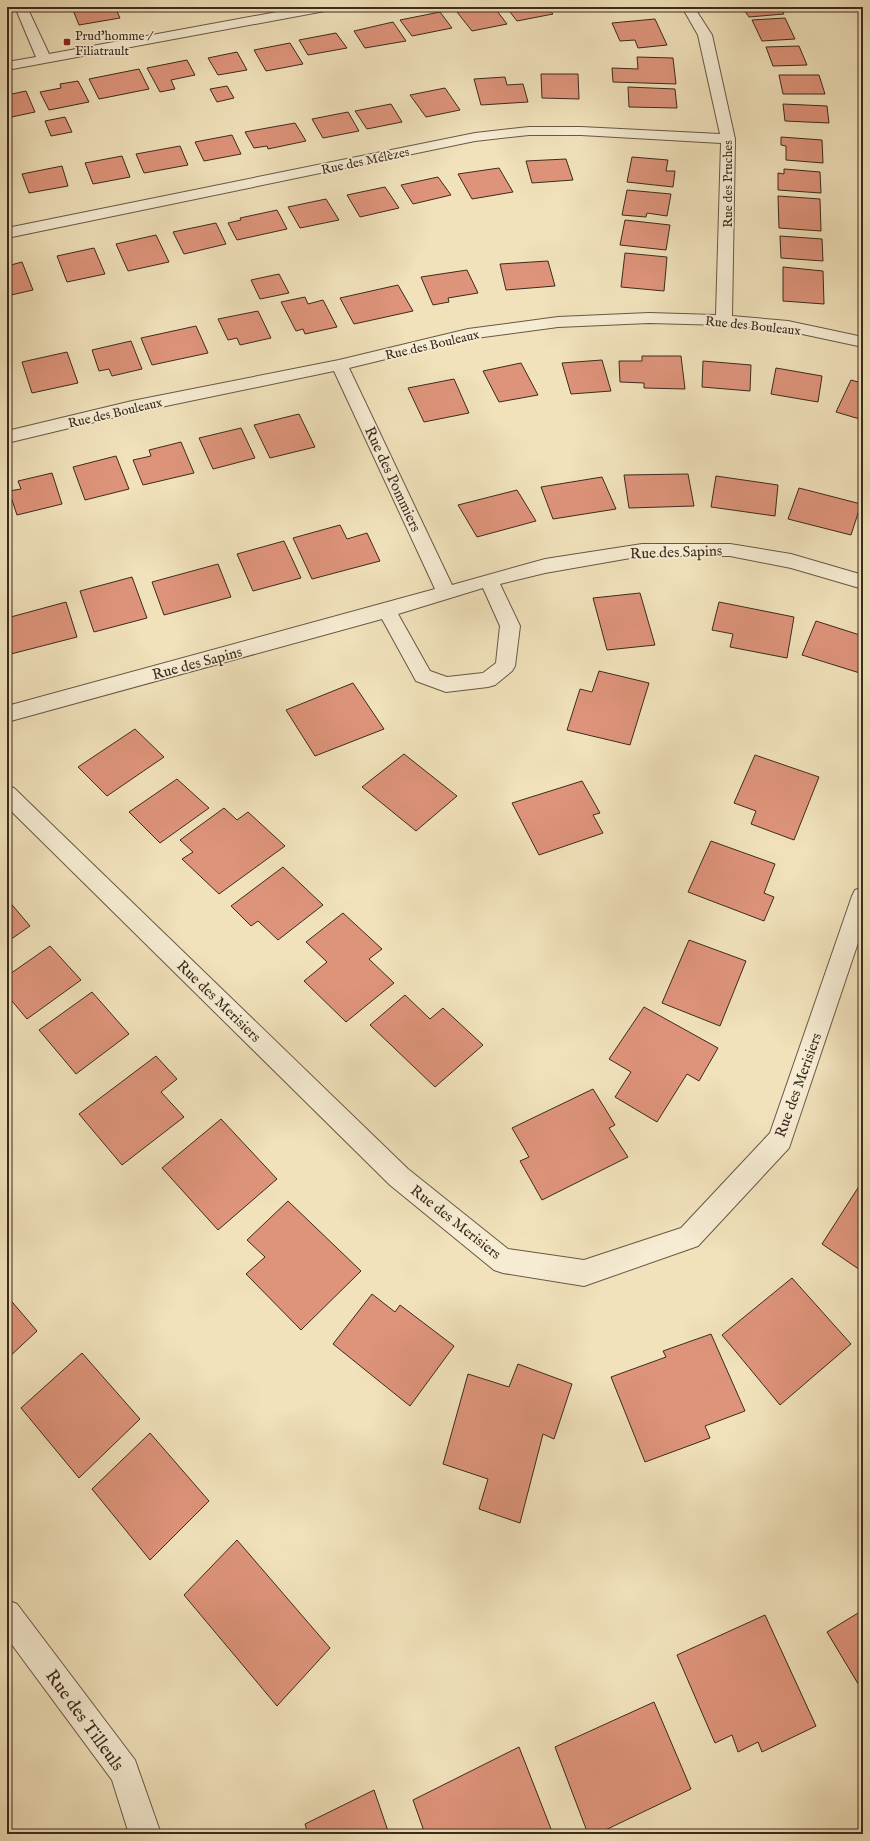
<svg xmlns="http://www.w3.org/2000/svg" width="870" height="1841" viewBox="0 0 870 1841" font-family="'IM FELL English',serif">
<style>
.building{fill:#de947b;stroke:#3c2a1d}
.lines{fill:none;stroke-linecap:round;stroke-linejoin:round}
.street-casing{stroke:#695844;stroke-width:2}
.street{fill:#f6ecd3;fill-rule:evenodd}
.poi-dot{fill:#8f2418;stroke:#f6ecd3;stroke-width:1.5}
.labels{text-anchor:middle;stroke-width:3.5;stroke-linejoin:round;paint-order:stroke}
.far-poi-label{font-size:13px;fill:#3c2a1d;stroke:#f6ecd3;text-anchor:start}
.far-street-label{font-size:13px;fill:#3c2a1d;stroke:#f6ecd3}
.street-label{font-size:15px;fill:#3c2a1d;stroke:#f6ecd3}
.near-street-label{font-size:18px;fill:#3c2a1d;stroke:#f6ecd3}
</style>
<rect width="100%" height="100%" fill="#f1e2bb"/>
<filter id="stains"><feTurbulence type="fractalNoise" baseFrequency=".005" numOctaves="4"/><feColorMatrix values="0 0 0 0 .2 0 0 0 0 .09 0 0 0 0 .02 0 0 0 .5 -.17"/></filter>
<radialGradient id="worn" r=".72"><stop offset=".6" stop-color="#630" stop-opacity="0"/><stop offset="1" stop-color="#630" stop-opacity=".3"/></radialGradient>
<path class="building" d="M 89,7 L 115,7 L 120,18 L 79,25 L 73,10 Z
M 483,7 L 494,7 L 507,24 L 472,31 L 457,12 Z
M 506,7 L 547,7 L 553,14 L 517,21 Z
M 742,7 L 780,7 L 784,14 L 749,17 Z
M 440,12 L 452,28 L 412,36 L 400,20 Z
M 785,18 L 795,39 L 762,41 L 752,20 Z
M 655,19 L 667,45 L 638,48 L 635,40 L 620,41 L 612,23 Z
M 393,22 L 406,41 L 365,48 L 354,31 Z
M 336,33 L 347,48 L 308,55 L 299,40 Z
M 290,43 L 303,64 L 266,71 L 254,50 Z
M 799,46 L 807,65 L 773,66 L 766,47 Z
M 237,52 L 247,70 L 218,75 L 208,58 Z
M 637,57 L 673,58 L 676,84 L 613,82 L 612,68 L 638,69 Z
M 187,60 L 195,75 L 171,80 L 175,89 L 160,92 L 147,68 Z
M 139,69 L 149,89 L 99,99 L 89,79 Z
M 541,74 L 578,74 L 579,99 L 542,98 Z
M 779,75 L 819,75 L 825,94 L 783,94 Z
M 505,77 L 507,85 L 523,84 L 528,102 L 481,105 L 474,79 Z
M 78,81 L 89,102 L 49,110 L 40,92 L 61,88 L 60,84 Z
M 227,86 L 234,98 L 217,102 L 210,89 Z
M 628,87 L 675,89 L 677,108 L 629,107 Z
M 445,88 L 460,110 L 426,117 L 410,95 Z
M 26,91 L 35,112 L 7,118 L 7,95 Z
M 391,104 L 402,122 L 367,129 L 355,111 Z
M 783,104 L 827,106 L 829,123 L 785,121 Z
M 348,112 L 359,131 L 323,138 L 312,119 Z
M 65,117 L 72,132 L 51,136 L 45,121 Z
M 295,123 L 306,141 L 268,149 L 267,146 L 254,148 L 245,132 Z
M 232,135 L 241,154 L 204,161 L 195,142 Z
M 781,137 L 822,140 L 823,163 L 786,160 L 786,146 L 781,145 Z
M 180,146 L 188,165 L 144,173 L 136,154 Z
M 122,156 L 130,177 L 93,184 L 85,163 Z
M 632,157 L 668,160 L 666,171 L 675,171 L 673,187 L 627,182 Z
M 566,159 L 573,180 L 532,183 L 526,161 Z
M 62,166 L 68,186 L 29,193 L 22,174 Z
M 499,168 L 513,192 L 472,199 L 458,174 Z
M 784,169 L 820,172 L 821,193 L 778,190 L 778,173 L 784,174 Z
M 438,177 L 451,195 L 413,204 L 401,185 Z
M 385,187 L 399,208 L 360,217 L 347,195 Z
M 627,190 L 671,194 L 667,216 L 647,213 L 646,217 L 622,215 Z
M 778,196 L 820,199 L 821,231 L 779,228 Z
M 326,199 L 339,220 L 300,228 L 288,207 Z
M 277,210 L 287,229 L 237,240 L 228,223 L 241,220 L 240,218 Z
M 625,220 L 670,225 L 666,250 L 620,245 Z
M 216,223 L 226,244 L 184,254 L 173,232 Z
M 156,235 L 169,262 L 128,271 L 116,244 Z
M 780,236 L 822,239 L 823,261 L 781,258 Z
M 94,248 L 105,274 L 67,282 L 57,256 Z
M 625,253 L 667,257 L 664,291 L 621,287 Z
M 548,261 L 555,286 L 506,290 L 500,264 Z
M 22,262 L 33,290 L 7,296 L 7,266 Z
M 783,267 L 823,271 L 824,304 L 783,301 Z
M 467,270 L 478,293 L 448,298 L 449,302 L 433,305 L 421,277 Z
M 279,274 L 289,293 L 260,299 L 251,280 Z
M 398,285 L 413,311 L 354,324 L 340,298 Z
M 305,297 L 308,304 L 323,300 L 337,327 L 305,334 L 303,329 L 296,331 L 281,302 Z
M 258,311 L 271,338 L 240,345 L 237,338 L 228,340 L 218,319 Z
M 196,326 L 208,353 L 152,365 L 141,338 Z
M 131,341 L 142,369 L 112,376 L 109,369 L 99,371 L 92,350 Z
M 67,352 L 78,383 L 32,393 L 22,362 Z
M 642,356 L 681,356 L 685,389 L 644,388 L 644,383 L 620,382 L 619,361 L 642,361 Z
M 602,360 L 611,391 L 571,394 L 562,363 Z
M 703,361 L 751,365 L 750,391 L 702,387 Z
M 521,363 L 538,395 L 499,402 L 483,371 Z
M 776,368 L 822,376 L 818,402 L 771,394 Z
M 860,378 L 863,379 L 863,420 L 836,412 L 851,380 L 858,382 Z
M 454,379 L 469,413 L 424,422 L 408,388 Z
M 299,414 L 315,447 L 270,458 L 254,425 Z
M 241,428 L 255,458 L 213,469 L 199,438 Z
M 181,442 L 194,473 L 143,485 L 133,460 L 151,456 L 149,450 Z
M 116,456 L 129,489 L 85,500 L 73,467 Z
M 52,473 L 62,504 L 17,515 L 9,491 L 21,489 L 18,481 Z
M 688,474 L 694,506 L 629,508 L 624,475 Z
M 716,476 L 778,485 L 775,516 L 711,507 Z
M 602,477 L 616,509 L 553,519 L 541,487 Z
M 799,488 L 861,504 L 851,535 L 788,519 Z
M 517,490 L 536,521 L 477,537 L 458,505 Z
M 340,525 L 347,539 L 367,533 L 380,561 L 312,579 L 293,538 Z
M 284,541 L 301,578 L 253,591 L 237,554 Z
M 218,564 L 231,597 L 164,615 L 152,582 Z
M 132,577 L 147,618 L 94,632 L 80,591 Z
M 640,593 L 655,645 L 607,650 L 593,598 Z
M 66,602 L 77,637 L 7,655 L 7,618 Z
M 719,602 L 794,617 L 787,658 L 730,647 L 733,634 L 712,630 Z
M 816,621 L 863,636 L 863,674 L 802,655 Z
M 599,671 L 649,683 L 630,745 L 567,730 L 580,689 L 592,692 Z
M 353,683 L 384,729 L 315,756 L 286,710 Z
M 135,729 L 164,757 L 107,796 L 78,767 Z
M 404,754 L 457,796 L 416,831 L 362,787 Z
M 755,755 L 819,777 L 794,840 L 751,824 L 756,811 L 734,803 Z
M 177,779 L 209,808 L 160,843 L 129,812 Z
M 582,781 L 600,813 L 593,815 L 603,833 L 539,855 L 512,803 Z
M 224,808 L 237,820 L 248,812 L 285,846 L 219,894 L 182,859 L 193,852 L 180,840 Z
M 711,841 L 775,864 L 764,893 L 774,897 L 764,921 L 688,892 Z
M 283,867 L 323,905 L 278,940 L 258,921 L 251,926 L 231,906 Z
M 7,899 L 30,926 L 7,942 Z
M 343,913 L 382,949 L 369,959 L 394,983 L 346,1022 L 304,981 L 327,962 L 306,942 Z
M 689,940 L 746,961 L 720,1026 L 662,1003 Z
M 50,946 L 81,980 L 27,1019 L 7,995 L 7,976 Z
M 92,992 L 129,1034 L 76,1074 L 39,1030 Z
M 405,995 L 430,1019 L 443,1008 L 483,1045 L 435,1087 L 370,1025 Z
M 644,1007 L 718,1048 L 699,1081 L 687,1074 L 657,1122 L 615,1097 L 631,1072 L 609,1059 Z
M 156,1056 L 177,1079 L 161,1092 L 184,1117 L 122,1165 L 79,1114 Z
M 593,1089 L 615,1125 L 609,1128 L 628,1157 L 542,1200 L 520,1161 L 529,1157 L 512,1128 Z
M 221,1119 L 277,1179 L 218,1230 L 162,1168 Z
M 863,1180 L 863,1272 L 822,1244 Z
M 288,1201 L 361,1271 L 301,1330 L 246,1274 L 265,1257 L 247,1240 Z
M 792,1278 L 851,1344 L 780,1405 L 722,1335 Z
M 372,1294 L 395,1312 L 400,1305 L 454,1346 L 410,1406 L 333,1344 Z
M 7,1296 L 37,1331 L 8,1358 L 7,1357 Z
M 711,1334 L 745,1411 L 705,1426 L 710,1438 L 645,1462 L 611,1377 L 666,1357 L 663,1351 Z
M 82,1353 L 140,1419 L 79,1478 L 21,1408 Z
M 518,1364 L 572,1384 L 554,1439 L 543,1434 L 520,1523 L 479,1509 L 488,1479 L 443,1464 L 468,1374 L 509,1387 Z
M 150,1433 L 209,1501 L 150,1560 L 92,1489 Z
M 237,1540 L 330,1648 L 277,1706 L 184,1595 Z
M 863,1610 L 863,1692 L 827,1632 Z
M 765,1615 L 816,1726 L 762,1752 L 758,1742 L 738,1752 L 732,1735 L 715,1743 L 677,1655 Z
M 654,1702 L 691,1789 L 597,1834 L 588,1834 L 555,1747 Z
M 519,1747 L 553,1834 L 425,1834 L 413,1800 Z
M 374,1790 L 389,1834 L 308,1834 L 305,1824 Z"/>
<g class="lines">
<g class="street-casing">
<path id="street" d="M 15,7 L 27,7 L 49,54 L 304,7 L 331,7 L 325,11 L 7,70 L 7,62 L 36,57 Z
M 682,7 L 694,7 L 712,35 L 735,139 L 732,316 L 788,321 L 863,337 L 863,347 L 788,331 L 724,325 L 649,323 L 558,327 L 468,339 L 349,368 L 452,585 L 545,559 L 642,544 L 730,544 L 791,554 L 863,575 L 863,589 L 791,568 L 730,556 L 642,556 L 545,573 L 500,584 L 520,626 L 515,666 L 512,671 L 495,685 L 488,687 L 446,692 L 416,681 L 382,619 L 7,722 L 7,706 L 435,589 L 334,371 L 132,413 L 7,443 L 7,431 L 132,401 L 339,360 L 468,329 L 558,317 L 649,313 L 716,315 L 721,143 L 581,135 L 529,135 L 475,141 L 7,238 L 7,228 L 475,133 L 529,127 L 581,127 L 720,134 L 698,35 ZM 483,588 L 500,626 L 496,663 L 483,673 L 447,677 L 430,671 L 398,614 Z
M 7,786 L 14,788 L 408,1169 L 508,1249 L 584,1260 L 681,1228 L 770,1133 L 852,896 L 855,890 L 863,887 L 863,928 L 789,1148 L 698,1246 L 584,1286 L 503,1273 L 494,1270 L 390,1185 L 7,807 Z
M 7,1600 L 17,1604 L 135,1760 L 161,1834 L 129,1834 L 112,1780 L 7,1638 Z"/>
</g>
<use href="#street" class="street"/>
</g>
<rect class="poi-dot" x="63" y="38" width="8" height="8" rx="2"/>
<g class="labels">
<g class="far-poi-label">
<text x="75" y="40">Prud'homme /<tspan x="75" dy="15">Filiatrault</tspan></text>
</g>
<g class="far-street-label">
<text transform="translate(365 160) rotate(-12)" y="5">Rue des Mélèzes</text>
<text transform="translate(727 184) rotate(-90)" y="5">Rue des Pruches</text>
<text transform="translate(753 325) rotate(6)" y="5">Rue des Bouleaux</text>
<text transform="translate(432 344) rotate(-13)" y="5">Rue des Bouleaux</text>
<text transform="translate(115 412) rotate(-13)" y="5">Rue des Bouleaux</text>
</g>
<g class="street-label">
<text transform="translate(393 479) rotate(65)" y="5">Rue des Pommiers</text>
<text transform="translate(676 552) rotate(-2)" y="5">Rue des Sapins</text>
<text transform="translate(197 663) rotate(-15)" y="5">Rue des Sapins</text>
<text transform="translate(219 1001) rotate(44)" y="5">Rue des Merisiers</text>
<text transform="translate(798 1085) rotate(-70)" y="5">Rue des Merisiers</text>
<text transform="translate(456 1222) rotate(38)" y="5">Rue des Merisiers</text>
</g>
<g class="near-street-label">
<text transform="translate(85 1720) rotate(54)" y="6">Rue des Tilleuls</text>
</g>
</g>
<rect width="870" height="1841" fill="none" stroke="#f1e2bb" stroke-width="24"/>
<rect x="8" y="8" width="854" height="1825" fill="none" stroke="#3c2a1d" stroke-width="2"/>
<rect x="12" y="12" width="846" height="1817" fill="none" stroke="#3c2a1d"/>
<rect width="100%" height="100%" filter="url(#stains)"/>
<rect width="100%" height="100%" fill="url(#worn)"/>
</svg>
